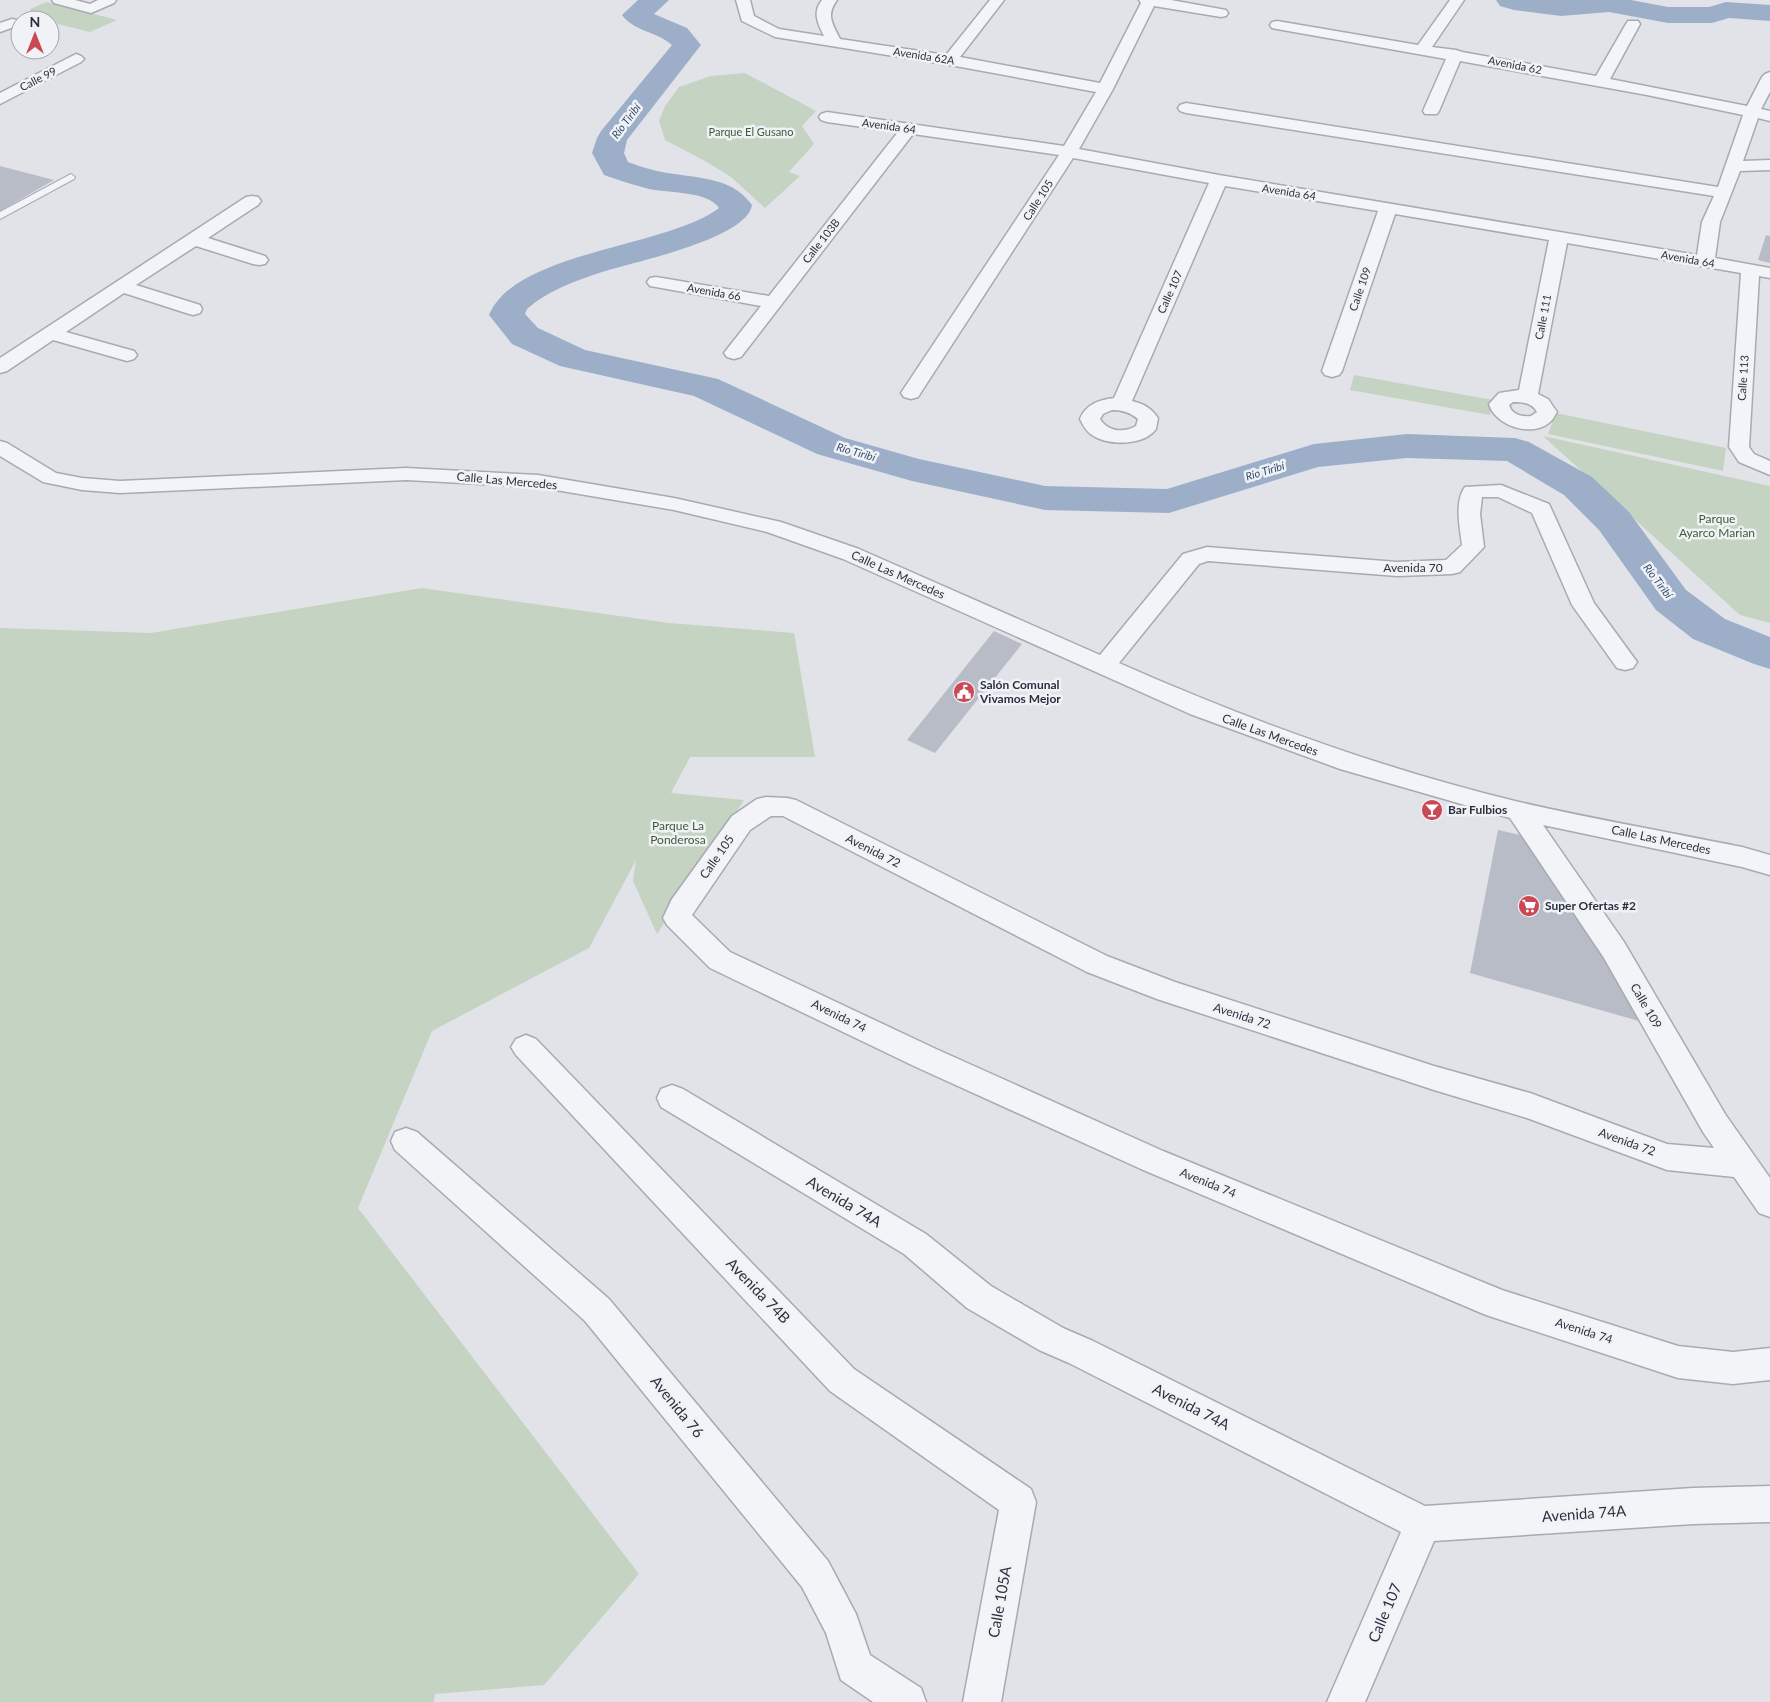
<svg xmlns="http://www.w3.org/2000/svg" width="1770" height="1702" viewBox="0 0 1770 1702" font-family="Lato,sans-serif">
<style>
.green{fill:#c5d3c2}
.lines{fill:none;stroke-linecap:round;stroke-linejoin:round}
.river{fill:#9dafc8;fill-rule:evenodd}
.building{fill:#b8bcc6}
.lane-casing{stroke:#a6aab3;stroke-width:2}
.street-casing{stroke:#a6aab3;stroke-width:3}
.lane{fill:#f3f4f7;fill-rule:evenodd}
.street{fill:#f3f4f7;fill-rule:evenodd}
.labels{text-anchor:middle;stroke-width:5;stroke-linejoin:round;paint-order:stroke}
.far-street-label{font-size:11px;fill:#293040;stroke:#f0f2f6}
.far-water-label{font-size:11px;font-style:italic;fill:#354c73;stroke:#f0f2f6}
.far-park-label{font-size:11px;fill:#3c5b37;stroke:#f0f2f6}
.street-label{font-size:12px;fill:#293040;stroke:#f0f2f6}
.park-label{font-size:12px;fill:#3c5b37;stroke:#f0f2f6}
.poi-label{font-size:12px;font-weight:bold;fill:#293040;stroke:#f0f2f6;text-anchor:start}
.near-street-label{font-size:15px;fill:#293040;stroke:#f0f2f6}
</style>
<rect width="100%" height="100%" fill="#e1e3e9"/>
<path class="green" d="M 47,2 L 117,20 L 90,32 L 50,22 L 50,20 L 32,17 L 30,9 Z
M 745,73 L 816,111 L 802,126 L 814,144 L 789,172 L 800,176 L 765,208 L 731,177 L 705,161 L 665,140 L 659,121 L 665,106 L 679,87 L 711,76 Z
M 1354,375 L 1493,400 L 1490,415 L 1350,390 Z
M 1556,413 L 1726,448 L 1723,471 L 1548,434 Z
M 1543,436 L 1770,486 L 1770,623 L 1740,615 Z
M 422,588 L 669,623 L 794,633 L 815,757 L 690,757 L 671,793 L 744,800 L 657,934 L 633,881 L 636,860 L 589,948 L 432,1031 L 358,1208 L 639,1574 L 544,1685 L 435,1694 L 434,1702 L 0,1702 L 0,628 L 151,633 Z"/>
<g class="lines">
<path class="river" d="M 638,0 L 669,0 L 654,14 L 687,28 L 701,45 L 627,140 L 624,153 L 628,162 C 636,165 645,168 653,170 C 687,179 730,173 752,205 C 747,239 633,262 602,272 C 577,280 547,291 527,309 L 525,314 L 538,328 L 585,350 L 718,379 L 845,438 L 919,459 L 1045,486 L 1167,489 L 1314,444 L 1407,434 L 1515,438 L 1529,442 L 1592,477 L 1629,512 L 1686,590 L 1725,619 L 1770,637 L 1770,669 L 1754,664 L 1693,639 L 1656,610 L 1599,530 L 1564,495 L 1507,461 L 1407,458 L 1318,467 L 1169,513 L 1045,510 L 912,481 L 817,454 L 694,396 L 560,366 L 512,344 L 489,315 C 515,251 666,248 719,208 C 708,191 668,193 649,189 C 633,185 619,180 604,175 L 592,153 L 597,138 L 601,131 L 672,45 C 658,32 633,31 622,15 Z
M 1496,0 L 1631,0 L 1668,7 L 1709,7 L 1726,2 L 1770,5 L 1770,21 L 1729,18 L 1712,23 L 1668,23 L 1609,12 L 1561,16 L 1514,10 L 1500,6 Z"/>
</g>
<path class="building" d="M 0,166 L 54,180 L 0,211 Z
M 1766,235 L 1770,236 L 1770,263 L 1758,260 Z
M 994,631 L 1022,644 L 935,753 L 907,740 Z
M 1498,830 L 1538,839 L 1639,1021 L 1470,973 Z"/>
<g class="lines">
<g class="lane-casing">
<path id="lane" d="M 71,174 L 75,177 L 74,179 L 0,219 L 0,212 Z"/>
</g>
<g class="street-casing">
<path id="street" d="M 52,0 L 75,0 L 90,4 L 98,0 L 116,0 L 114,3 L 91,13 L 54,3 Z
M 736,0 L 750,0 L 754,16 L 779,29 L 824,36 C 818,24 812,12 822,0 L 837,0 C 826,15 832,23 840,39 L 946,55 L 990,0 L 1004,0 L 960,57 L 1100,83 L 1141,3 L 1139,0 L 1171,0 L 1226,10 L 1228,13 L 1226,16 L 1221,17 L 1154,6 L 1113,89 L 1079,149 L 1219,175 L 1697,255 L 1702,222 L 1714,196 L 1186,113 L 1180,111 L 1178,108 L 1180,105 L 1186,103 L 1718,187 L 1743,115 L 1647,95 L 1460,61 L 1439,111 L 1437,114 L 1425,114 L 1423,111 L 1446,59 L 1277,29 L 1272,28 L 1270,25 L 1272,22 L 1277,21 L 1418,45 L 1450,0 L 1464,0 L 1432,47 L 1456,50 L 1462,52 L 1596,76 L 1626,24 L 1628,21 L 1638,21 L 1640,24 L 1610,79 L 1747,106 L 1762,77 L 1765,74 L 1770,72 L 1770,92 L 1761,109 L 1770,111 L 1770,121 L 1758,118 L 1743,161 L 1770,160 L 1770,170 L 1740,171 L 1720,222 L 1715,258 L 1770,268 L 1770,278 L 1759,276 L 1749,447 L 1754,454 L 1770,461 L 1770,475 L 1739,462 L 1729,447 L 1741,273 L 1567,243 L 1538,394 L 1548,399 L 1557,412 C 1555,415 1553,420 1550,422 C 1533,438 1495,426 1489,404 L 1499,393 L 1519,390 L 1549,240 L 1395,214 L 1342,371 L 1339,375 L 1332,377 L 1325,375 L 1322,371 L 1378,211 L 1225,186 L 1132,401 C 1144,404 1151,408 1158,418 L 1156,429 C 1144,446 1108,446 1092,435 C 1086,431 1083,425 1080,419 C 1086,404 1099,400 1114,398 L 1209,183 L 1073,158 L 918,397 L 911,399 L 904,397 L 901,393 L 1059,155 L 913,134 L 741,357 L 734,359 L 727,357 L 724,353 L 761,306 L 656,287 L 650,286 L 647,282 L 650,278 L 656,277 L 769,296 L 898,132 L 827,122 L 821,120 L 819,117 L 821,114 L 827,112 L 1064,146 L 1096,92 L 950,65 L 775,37 L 742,21 ZM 1513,402 C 1523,402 1532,403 1537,412 L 1531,416 C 1522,417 1512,415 1509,405 ZM 1112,410 C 1122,410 1130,412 1138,419 L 1136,426 C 1124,433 1108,432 1100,419 L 1103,414 Z
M 12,19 L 17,20 L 19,23 L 17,26 L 0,32 L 0,23 Z
M 76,54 L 81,56 L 84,59 L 81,62 L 0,104 L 0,93 Z
M 252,196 L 258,197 L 261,201 L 258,205 L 208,238 L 265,256 L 268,260 L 265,264 L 259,265 L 253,264 L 196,246 L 136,285 L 200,305 L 202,309 L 200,313 L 193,315 L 186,313 L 124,293 L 66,332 L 134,351 L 137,355 L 134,359 L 127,361 L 53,340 L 7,371 L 0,373 L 0,358 L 246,197 Z
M 0,441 L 7,443 L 56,473 L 82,478 L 120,481 L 406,468 L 538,475 L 674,498 L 781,522 L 859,549 L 1100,655 L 1183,554 L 1207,547 L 1397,562 L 1446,560 L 1462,545 C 1460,528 1454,502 1465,487 L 1501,485 L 1549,504 L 1594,603 L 1637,662 L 1633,668 L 1625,670 L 1617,668 L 1572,605 L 1532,513 L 1498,497 L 1482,497 L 1480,514 L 1484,547 L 1460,572 L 1452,574 L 1397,576 L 1208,561 L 1199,564 L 1119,663 C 1248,720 1382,769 1519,802 C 1593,819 1668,832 1742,847 L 1770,855 L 1770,875 L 1742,867 L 1543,825 L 1624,942 L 1725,1114 L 1770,1178 L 1770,1217 L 1759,1213 L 1734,1177 L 1667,1170 L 1527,1118 L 1434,1090 L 1157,999 L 1087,972 L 783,816 L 771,816 L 750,830 L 692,915 L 730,952 L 936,1049 L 1163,1151 L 1502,1290 L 1678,1346 L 1733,1352 L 1770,1348 L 1770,1380 L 1733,1384 L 1678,1378 L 1486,1315 L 1141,1169 L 916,1067 L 710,968 L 667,925 L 663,918 L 672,899 L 732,816 L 757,799 L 766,797 L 787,798 L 796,800 L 1107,956 L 1175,982 L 1434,1066 L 1530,1093 L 1667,1144 L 1714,1148 L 1703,1132 L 1604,958 L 1510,818 L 1340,769 L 1190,714 L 843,559 L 767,532 L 674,510 L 538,487 L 406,480 L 120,493 L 82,490 L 43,482 L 0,456 Z
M 526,1035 L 536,1039 L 854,1369 L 1031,1489 L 1036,1502 L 1001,1702 L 963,1702 L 999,1510 L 830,1391 L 516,1055 L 511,1047 L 516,1039 Z
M 672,1085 L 683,1089 L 926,1234 L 991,1286 L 1063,1328 L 1093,1341 L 1425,1506 L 1693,1488 L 1770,1486 L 1770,1522 L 1693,1524 L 1434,1541 L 1365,1702 L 1327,1702 L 1401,1532 L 1069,1363 L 1039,1350 L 967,1308 L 904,1254 L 661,1107 L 657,1098 L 661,1089 Z
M 406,1128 L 417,1132 L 609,1299 L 828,1561 L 856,1614 L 870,1655 L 921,1688 L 926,1702 L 873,1702 L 841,1680 L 826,1633 L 802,1587 L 585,1321 L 395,1150 L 391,1141 L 395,1132 Z"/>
</g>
<use href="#lane" class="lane"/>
<use href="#street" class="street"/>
</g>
<defs>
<g id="civic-disc" transform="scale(1.125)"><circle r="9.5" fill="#ca4954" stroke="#f0f2f6"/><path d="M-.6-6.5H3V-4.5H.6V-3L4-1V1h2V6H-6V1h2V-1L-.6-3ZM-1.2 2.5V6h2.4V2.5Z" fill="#fff"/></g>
<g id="bar-disc" transform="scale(1.125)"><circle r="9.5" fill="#ca4954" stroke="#f0f2f6"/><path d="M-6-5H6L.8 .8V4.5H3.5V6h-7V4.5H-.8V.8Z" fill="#fff"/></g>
<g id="supermarket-disc" transform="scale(1.125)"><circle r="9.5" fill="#ca4954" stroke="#f0f2f6"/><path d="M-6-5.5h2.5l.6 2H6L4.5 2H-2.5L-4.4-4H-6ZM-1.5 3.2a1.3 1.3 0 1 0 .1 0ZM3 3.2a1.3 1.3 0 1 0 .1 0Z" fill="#fff"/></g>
</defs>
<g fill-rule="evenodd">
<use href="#civic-disc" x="964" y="692"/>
<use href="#bar-disc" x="1432" y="810"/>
<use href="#supermarket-disc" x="1529" y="906"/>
</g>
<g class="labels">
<g class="far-street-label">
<text transform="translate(924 56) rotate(9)" y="4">Avenida 62A</text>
<text transform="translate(1515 65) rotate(11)" y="4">Avenida 62</text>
<text transform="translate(38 79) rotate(-27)" y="4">Calle 99</text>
<text transform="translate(889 126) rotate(8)" y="4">Avenida 64</text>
<text transform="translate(1289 192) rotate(9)" y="4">Avenida 64</text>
<text transform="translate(1038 200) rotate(-57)" y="4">Calle 105</text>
<text transform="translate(821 241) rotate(-52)" y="4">Calle 103B</text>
<text transform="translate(1688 259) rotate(10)" y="4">Avenida 64</text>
<text transform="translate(1360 289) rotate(-71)" y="4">Calle 109</text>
<text transform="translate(714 292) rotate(10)" y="4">Avenida 66</text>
<text transform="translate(1170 292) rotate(-66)" y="4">Calle 107</text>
<text transform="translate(1543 317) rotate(-79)" y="4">Calle 111</text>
<text transform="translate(1743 378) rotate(-86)" y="4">Calle 113</text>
</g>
<g class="far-water-label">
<text transform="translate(626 121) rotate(-53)" y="4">Río Tiribí</text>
<text transform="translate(856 452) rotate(16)" y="4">Río Tiribí</text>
<text transform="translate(1265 471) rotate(-17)" y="4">Río Tiribí</text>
<text transform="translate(1658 581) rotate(53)" y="4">Río Tiribí</text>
</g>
<g class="far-park-label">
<text x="751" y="136">Parque El Gusano</text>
</g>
<g class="street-label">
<text transform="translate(507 481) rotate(5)" y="4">Calle Las Mercedes</text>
<text x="1413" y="572">Avenida 70</text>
<text transform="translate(898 575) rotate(24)" y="4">Calle Las Mercedes</text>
<text transform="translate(1270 735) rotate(20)" y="4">Calle Las Mercedes</text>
<text transform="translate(1661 840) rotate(12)" y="4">Calle Las Mercedes</text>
<text transform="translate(873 851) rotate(27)" y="4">Avenida 72</text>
<text transform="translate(717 857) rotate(-55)" y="4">Calle 105</text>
<text transform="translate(1646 1006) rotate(60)" y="4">Calle 109</text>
<text transform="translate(839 1016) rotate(26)" y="4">Avenida 74</text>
<text transform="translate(1242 1016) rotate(18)" y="4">Avenida 72</text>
<text transform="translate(1627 1142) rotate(20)" y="4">Avenida 72</text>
<text transform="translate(1208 1183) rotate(22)" y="4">Avenida 74</text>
<text transform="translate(1584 1331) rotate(18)" y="4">Avenida 74</text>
</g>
<g class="park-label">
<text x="1717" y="523">Parque<tspan x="1717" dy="14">Ayarco Marian</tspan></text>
<text x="678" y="830">Parque La<tspan x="678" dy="14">Ponderosa</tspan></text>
</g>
<g class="poi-label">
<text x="980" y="689">Salón Comunal<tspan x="980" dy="14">Vivamos Mejor</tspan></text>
<text x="1448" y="814">Bar Fulbios</text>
<text x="1545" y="910">Super Ofertas #2</text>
</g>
<g class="near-street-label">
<text transform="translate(844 1202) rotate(31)" y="5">Avenida 74A</text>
<text transform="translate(758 1291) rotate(46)" y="5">Avenida 74B</text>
<text transform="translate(677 1407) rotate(51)" y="5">Avenida 76</text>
<text transform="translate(1191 1407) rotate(27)" y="5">Avenida 74A</text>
<text transform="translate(1584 1514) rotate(-4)" y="5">Avenida 74A</text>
<text transform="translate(1000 1602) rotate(-80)" y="5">Calle 105A</text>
<text transform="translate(1385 1613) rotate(-67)" y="5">Calle 107</text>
</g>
</g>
<g transform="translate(35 35)"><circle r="24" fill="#f0f2f6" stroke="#a0a4ad"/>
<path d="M0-4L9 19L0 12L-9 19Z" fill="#ca4954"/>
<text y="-8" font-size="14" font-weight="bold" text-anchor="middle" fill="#293040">N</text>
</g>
</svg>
